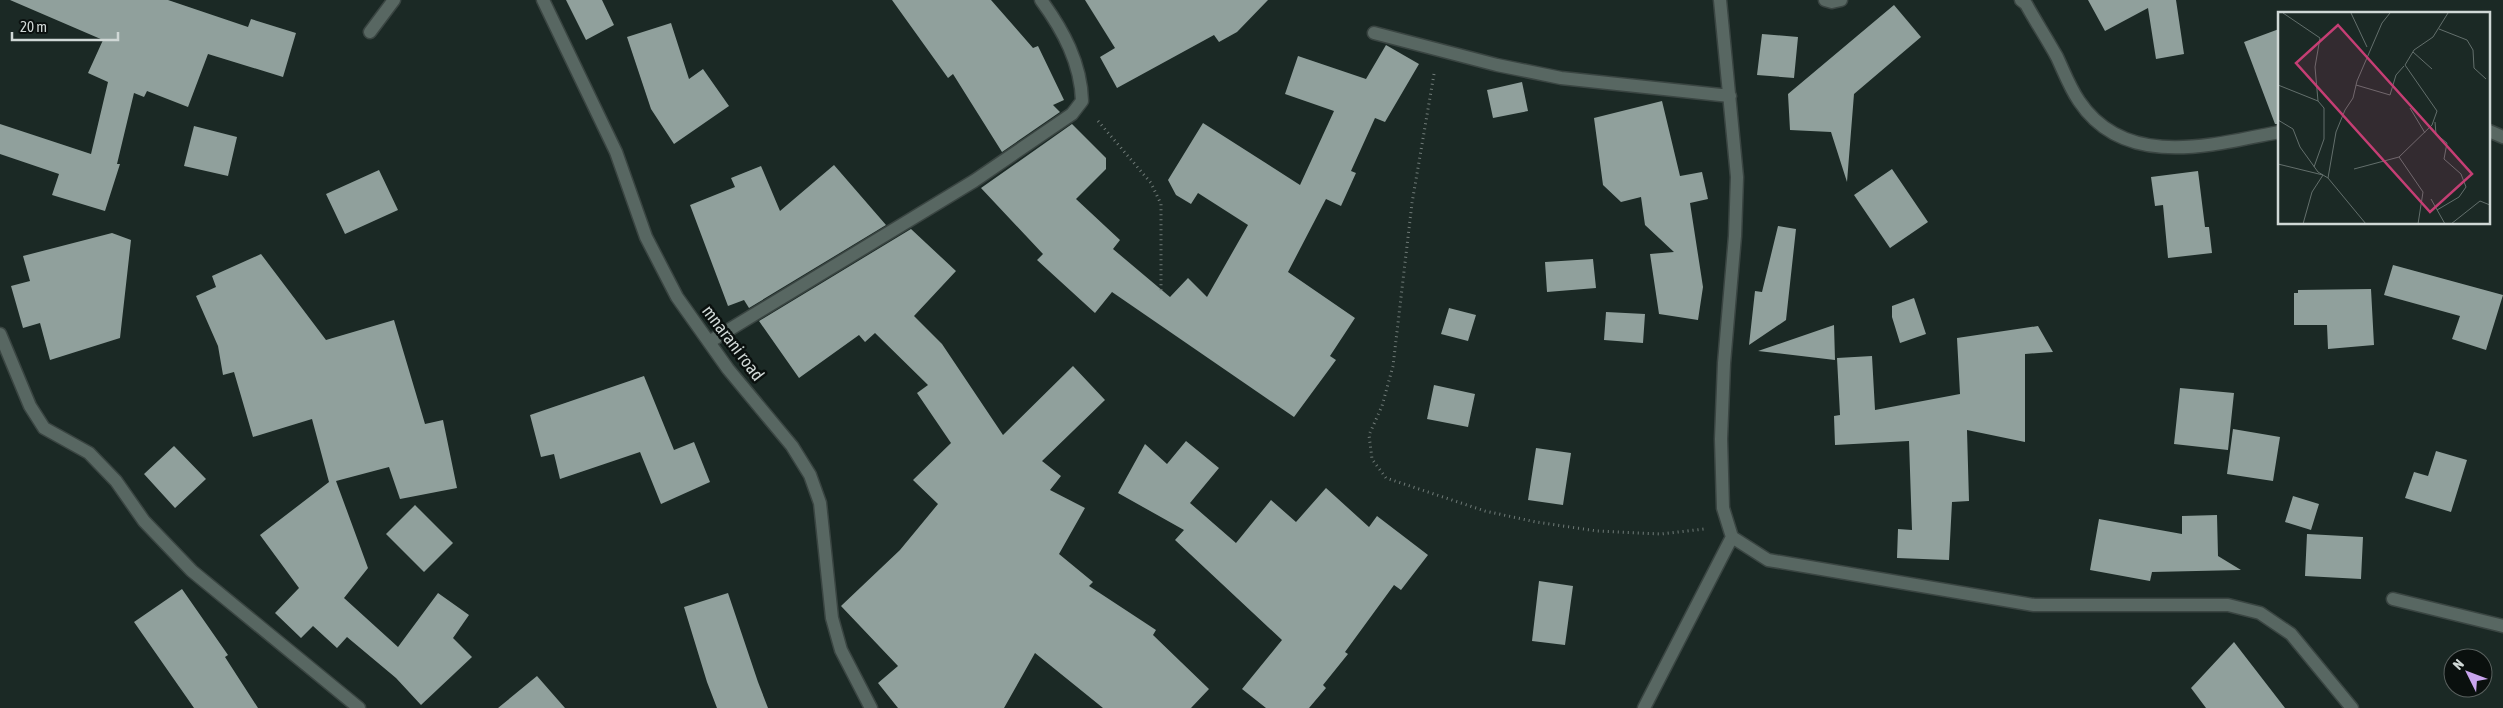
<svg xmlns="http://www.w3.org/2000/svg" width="2503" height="708" viewBox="0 0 2503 708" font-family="'Asap Condensed',sans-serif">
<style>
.building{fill:#90a09c}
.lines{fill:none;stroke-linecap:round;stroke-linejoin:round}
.street-casing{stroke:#3a4542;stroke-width:15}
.path{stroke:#707b78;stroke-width:3;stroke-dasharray:1 4;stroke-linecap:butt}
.street{stroke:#586762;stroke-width:12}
.labels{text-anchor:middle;stroke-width:5;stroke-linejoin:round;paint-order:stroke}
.street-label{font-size:18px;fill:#d0d8d6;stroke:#0a100e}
.inset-road{fill:none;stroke:#636f6c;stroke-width:1}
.view{fill:#c53e74;fill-opacity:0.15;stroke:#c53e74;stroke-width:2.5}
.inset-edge{fill:none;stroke:#d0d8d6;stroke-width:2.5}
</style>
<rect width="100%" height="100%" fill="#1b2925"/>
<path class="building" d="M 10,0 L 168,0 L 248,27 L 251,19 L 296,33 L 283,77 L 208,54 L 188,107 L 147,91 L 144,97 L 134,93 L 117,164 L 120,164 L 105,211 L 52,195 L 59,174 L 0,154 L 0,124 L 91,154 L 108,82 L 88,73 L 103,40 Z
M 566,0 L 602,0 L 614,25 L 586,40 Z
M 892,0 L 991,0 L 1033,48 L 1038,46 L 1064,100 L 1053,105 L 1060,112 L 1002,152 L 953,74 L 948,78 Z
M 1085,0 L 1268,0 L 1237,32 L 1219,42 L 1214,35 L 1117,88 L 1100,57 L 1115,48 Z
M 2088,0 L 2176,0 L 2184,54 L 2156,59 L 2148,8 L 2105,31 Z
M 1894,5 L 1921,37 L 1854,94 L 1847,182 L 1831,132 L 1790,130 L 1788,94 Z
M 671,23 L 689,79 L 703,69 L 729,106 L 674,144 L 651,109 L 627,37 Z
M 2279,29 L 2279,124 L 2275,124 L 2244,42 Z
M 1762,34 L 1798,37 L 1794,78 L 1757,75 Z
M 1386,45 L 1419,64 L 1385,122 L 1375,118 L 1351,171 L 1356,173 L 1341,206 L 1326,199 L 1288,272 L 1355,318 L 1330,356 L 1336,360 L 1294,417 L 1112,292 L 1095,313 L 1037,260 L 1043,254 L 981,188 L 1072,124 L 1106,158 L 1106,169 L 1076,199 L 1120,240 L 1113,249 L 1170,297 L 1188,278 L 1207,297 L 1248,225 L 1198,193 L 1191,204 L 1176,195 L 1168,180 L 1203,123 L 1300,185 L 1334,111 L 1285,94 L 1298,56 L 1366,79 Z
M 1522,82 L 1528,111 L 1493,118 L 1487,90 Z
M 1662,101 L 1680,176 L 1702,172 L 1708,199 L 1690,203 L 1703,287 L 1698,320 L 1659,314 L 1650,254 L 1674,252 L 1645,225 L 1641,197 L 1621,202 L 1603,185 L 1594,118 Z
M 194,126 L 237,137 L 228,176 L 184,166 Z
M 834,165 L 886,225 L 749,308 L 744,300 L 728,306 L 690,205 L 735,187 L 731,178 L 761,166 L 780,211 Z
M 1892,169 L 1928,222 L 1890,248 L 1854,195 Z
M 379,170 L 398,210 L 345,234 L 326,194 Z
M 2198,171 L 2205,227 L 2209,227 L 2212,253 L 2168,258 L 2163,205 L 2155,206 L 2151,177 Z
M 1778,226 L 1796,229 L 1786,320 L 1749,345 L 1755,291 L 1762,292 Z
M 911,229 L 956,271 L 914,316 L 942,344 L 1003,435 L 1073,366 L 1105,400 L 1042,461 L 1061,476 L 1050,490 L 1085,508 L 1059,554 L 1093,582 L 1089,586 L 1156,630 L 1153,635 L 1209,689 L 1191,708 L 1103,708 L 1035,653 L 1004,708 L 898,708 L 878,683 L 898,666 L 841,606 L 900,550 L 938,504 L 913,480 L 951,443 L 917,393 L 928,385 L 875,333 L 865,342 L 859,335 L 799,378 L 759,321 Z
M 112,233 L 131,240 L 120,338 L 50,360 L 40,323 L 23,328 L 11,286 L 30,281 L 23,256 Z
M 261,254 L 326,340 L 394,320 L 425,424 L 443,420 L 457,488 L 400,499 L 389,467 L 336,481 L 368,568 L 344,598 L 398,647 L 438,593 L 469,615 L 453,638 L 472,657 L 421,705 L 396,678 L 347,637 L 337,648 L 313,626 L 301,638 L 275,613 L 299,588 L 260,535 L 329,482 L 312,419 L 253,437 L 234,372 L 223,375 L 218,346 L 196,296 L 216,287 L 212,276 Z
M 1593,259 L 1596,288 L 1547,292 L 1545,262 Z
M 2393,265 L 2503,295 L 2486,350 L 2452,339 L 2460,316 L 2384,295 Z
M 2371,289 L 2374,345 L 2328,349 L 2327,325 L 2294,325 L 2294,293 L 2298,293 L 2298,290 Z
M 1914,298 L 1926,334 L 1900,343 L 1892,317 L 1892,306 Z
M 1449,308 L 1476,315 L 1468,341 L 1441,334 Z
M 1606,312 L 1645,314 L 1643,343 L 1604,340 Z
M 1834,325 L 1835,360 L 1758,351 Z
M 2038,326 L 2053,352 L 2025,354 L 2025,442 L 1967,430 L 1969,501 L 1952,502 L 1949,560 L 1897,558 L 1898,529 L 1912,530 L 1909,441 L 1835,445 L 1834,416 L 1840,415 L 1837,358 L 1872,356 L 1875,410 L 1960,394 L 1957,338 Z
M 644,376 L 674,450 L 694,442 L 710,482 L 661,504 L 640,452 L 560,479 L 554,454 L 541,457 L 530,415 Z
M 1434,385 L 1475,394 L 1468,427 L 1427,419 Z
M 2180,388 L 2234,393 L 2228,450 L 2174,444 Z
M 2233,429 L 2280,437 L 2273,481 L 2227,474 Z
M 1186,441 L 1219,468 L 1190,503 L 1236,543 L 1271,500 L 1296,522 L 1326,488 L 1369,527 L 1377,516 L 1428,555 L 1401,590 L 1394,585 L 1345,652 L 1348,654 L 1323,685 L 1326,688 L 1309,708 L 1266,708 L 1242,689 L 1282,640 L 1175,540 L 1184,530 L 1118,493 L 1145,444 L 1167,464 Z
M 174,446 L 206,479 L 175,508 L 144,474 Z
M 1536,448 L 1571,453 L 1563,505 L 1528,500 Z
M 2436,451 L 2467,460 L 2451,512 L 2405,498 L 2414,472 L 2428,476 Z
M 2293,496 L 2319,504 L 2311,530 L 2285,522 Z
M 415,505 L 453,543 L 424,572 L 386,534 Z
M 2217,515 L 2218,556 L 2241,570 L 2152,572 L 2150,581 L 2090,570 L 2099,519 L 2182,534 L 2182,516 Z
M 2307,534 L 2363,537 L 2361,579 L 2305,576 Z
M 1539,581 L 1573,586 L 1565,645 L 1532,641 Z
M 182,589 L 228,655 L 225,657 L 258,708 L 194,708 L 134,622 Z
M 728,593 L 758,682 L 768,708 L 717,708 L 707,682 L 684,607 Z
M 2234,642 L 2285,708 L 2206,708 L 2191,688 Z
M 537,676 L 565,708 L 498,708 Z"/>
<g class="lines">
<g class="street-casing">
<path id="street" d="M 543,0 L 616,152 L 646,237 L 677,297 L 728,369 L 792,446 L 810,475 L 820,503 L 832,618 L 841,650 L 871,708
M 1720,0 L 1737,177 L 1735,236 L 1724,363 L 1721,439 L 1723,508 L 1732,537 L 1768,560 L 2034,605 L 2228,605 L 2260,613 L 2291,634 L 2352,708
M 1825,0 L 1832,2 L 1841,0
M 2021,0 L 2026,4 C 2036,22 2047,39 2057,57 C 2064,72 2070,88 2079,101 C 2125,170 2212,145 2279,132
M 370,32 L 394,0
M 1374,33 L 1497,65 L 1561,78 L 1730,96
M 2489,131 L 2503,137
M 0,334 L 30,406 L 44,428 L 89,453 L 116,481 L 144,521 L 192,571 L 359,708
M 709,342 L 974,181 L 1072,114 L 1082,101 C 1081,63 1063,30 1041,0
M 2393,599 L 2503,626
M 1644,708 L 1732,537"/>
</g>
<path class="path" d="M 1434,74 L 1412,203 L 1393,366 L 1382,406 L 1369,435 L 1372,459 L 1386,478 L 1485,511 L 1536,522 L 1597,531 L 1661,534 L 1704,529
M 1098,121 L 1151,183 L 1161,204 L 1161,291"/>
<use href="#street" class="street"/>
</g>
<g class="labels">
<g class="street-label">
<text transform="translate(733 343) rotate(53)" y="6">mnarani road</text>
</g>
</g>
<g transform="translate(2278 12)">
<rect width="212" height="212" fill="#1b2925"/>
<path class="inset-road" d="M 5,1 L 42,26 L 37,55 L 40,89M 73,1 L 89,35M 161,17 L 189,28 L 195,38 L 196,56 L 208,67M 135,40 L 154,57M 0,73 L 40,89 L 46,96 L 46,127 L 36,155M 78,73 L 112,83 L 118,63 L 126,54M 132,96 L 147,121M 0,108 L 15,117 L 22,135 L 40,160 L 50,166 L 88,212M 157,110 L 158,122 L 169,131 L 166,147 L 183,162 L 188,175 L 181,185 L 159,198M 0,152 L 45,163 L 34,180 L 25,212M 76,157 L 121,145M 50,166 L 58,120 L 67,98 L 75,86 L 79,69 L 104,11 L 112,1M 153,187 L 167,212M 140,212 L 145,180 L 121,145 L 154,113 L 159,99 L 127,53 L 136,38 L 155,25 L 170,1M 173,212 L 202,189 L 212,193"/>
<path class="view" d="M 60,13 L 194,162 L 152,200 L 18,51 Z"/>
<rect width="212" height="212" class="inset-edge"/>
</g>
<g transform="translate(2468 673) rotate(312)"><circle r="24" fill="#0a100e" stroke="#59605e"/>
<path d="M0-4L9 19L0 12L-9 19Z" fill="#c9a5ee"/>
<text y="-8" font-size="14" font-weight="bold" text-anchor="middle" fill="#d0d8d6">N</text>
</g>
<path d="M12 32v8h106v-8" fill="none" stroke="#d0d8d6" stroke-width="2.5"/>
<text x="20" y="32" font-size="15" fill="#d0d8d6" stroke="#0a100e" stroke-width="4" paint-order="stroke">20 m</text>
</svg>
